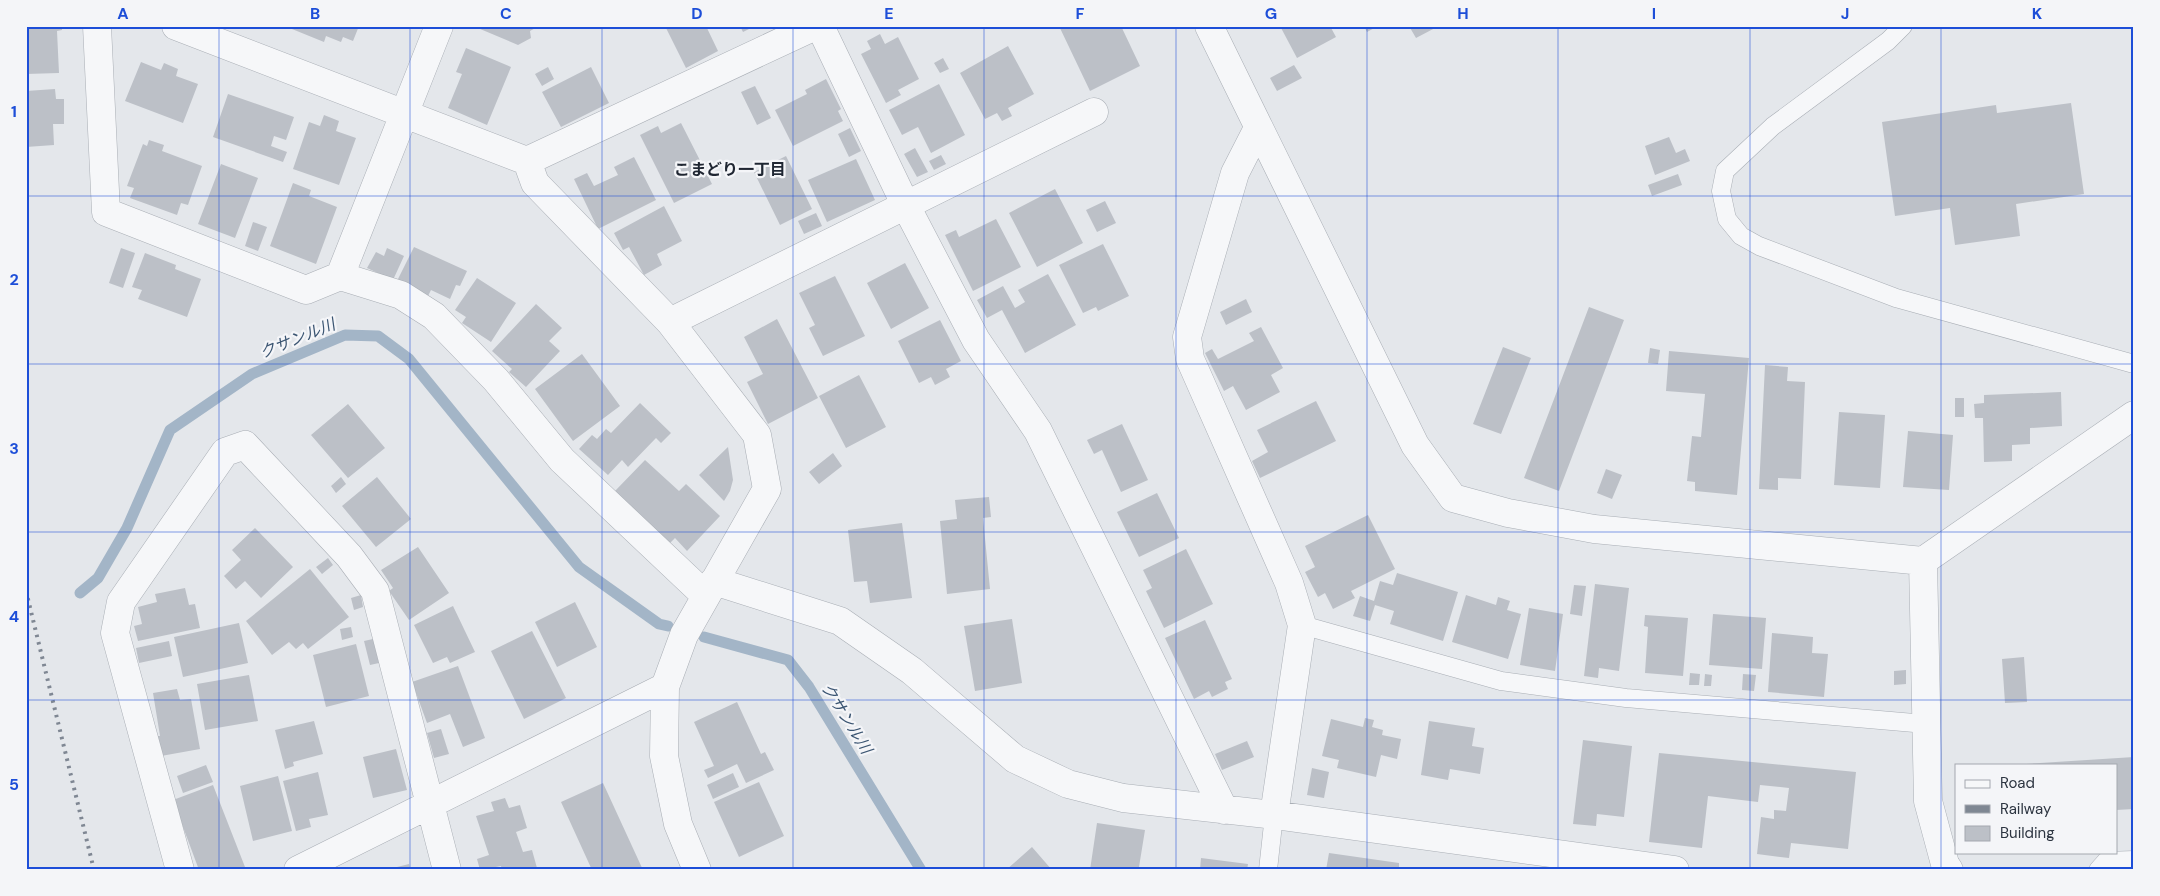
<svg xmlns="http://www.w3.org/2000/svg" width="2160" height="896" viewBox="0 0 2160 896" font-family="'DM Sans','Noto Sans JP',sans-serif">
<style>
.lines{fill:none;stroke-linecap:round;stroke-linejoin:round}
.stream{stroke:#a3b5c7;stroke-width:11}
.building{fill:#bcc0c7}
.service-casing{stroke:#a9aeb5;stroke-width:19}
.minor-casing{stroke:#a9aeb5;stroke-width:29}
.service{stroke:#f6f7f9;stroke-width:18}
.minor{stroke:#f6f7f9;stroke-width:28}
.rail{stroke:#7f8793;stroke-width:4;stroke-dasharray:2.5 5;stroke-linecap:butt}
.grid{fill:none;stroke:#1d4ed8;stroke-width:1;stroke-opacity:0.55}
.labels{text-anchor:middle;stroke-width:4.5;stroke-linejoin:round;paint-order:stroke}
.neighbourhood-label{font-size:16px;font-weight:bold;fill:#1f2632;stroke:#f4f5f8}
.water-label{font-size:16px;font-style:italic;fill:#3b5572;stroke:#f4f5f8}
.neatline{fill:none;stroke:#1d4ed8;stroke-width:2}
.grid-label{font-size:16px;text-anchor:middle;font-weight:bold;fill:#1d4ed8}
</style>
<rect width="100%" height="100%" fill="#e4e7eb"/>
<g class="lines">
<path class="stream" d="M 80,593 L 98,578 L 127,528 L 170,430 L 252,374 L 345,335 L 378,336 L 409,359 L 579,567 L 659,624 L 668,626
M 704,637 L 788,660 L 809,687 L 921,870"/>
</g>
<path class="building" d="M 26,26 L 62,26 L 62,30 L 57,31 L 59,73 L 26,74 Z
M 293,26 L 359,26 L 353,41 L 343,37 L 341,42 L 326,36 L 324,42 L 292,29 Z
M 473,26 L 539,26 L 530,31 L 531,38 L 518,45 Z
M 665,26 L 706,26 L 718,51 L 686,68 Z
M 740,26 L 755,26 L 743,32 Z
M 1059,26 L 1121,26 L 1140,66 L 1090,91 Z
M 1280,26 L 1330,26 L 1336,37 L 1297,58 Z
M 1364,26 L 1378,26 L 1367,32 Z
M 1409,26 L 1434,26 L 1435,28 L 1416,38 Z
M 880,34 L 885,44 L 898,37 L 919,79 L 898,90 L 901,95 L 886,103 L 861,54 L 871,49 L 867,41 Z
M 1008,46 L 1034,94 L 1008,108 L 1012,116 L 1002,121 L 997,113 L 985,119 L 960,73 Z
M 466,48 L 511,67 L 487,125 L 448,108 L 462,74 L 456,72 Z
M 943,58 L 949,69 L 940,73 L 934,63 Z
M 141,62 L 161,70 L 164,63 L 178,69 L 176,76 L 198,84 L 183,123 L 125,101 Z
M 1294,65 L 1302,78 L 1277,91 L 1270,78 Z
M 548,67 L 554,79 L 542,86 L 535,74 Z
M 591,67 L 609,103 L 561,127 L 542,92 Z
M 826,79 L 841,109 L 838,111 L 843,121 L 793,146 L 775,110 L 807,94 L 805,90 Z
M 939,84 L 965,135 L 931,153 L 918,127 L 902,135 L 889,110 Z
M 755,86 L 771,118 L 757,125 L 741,92 Z
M 55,89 L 56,99 L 64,99 L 64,124 L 53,124 L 54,145 L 26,147 L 26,91 Z
M 228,94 L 294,117 L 286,140 L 274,136 L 271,146 L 287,152 L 283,162 L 213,137 Z
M 2071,103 L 2084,194 L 2016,204 L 2020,236 L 1955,245 L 1950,208 L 1895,216 L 1882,122 L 1996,105 L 1997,113 Z
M 324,115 L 339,121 L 336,131 L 356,138 L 339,185 L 293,169 L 309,122 L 320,126 Z
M 681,123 L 712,184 L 674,203 L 640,135 L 658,126 L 661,133 Z
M 850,128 L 861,151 L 849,157 L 838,134 Z
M 1669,137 L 1676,153 L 1685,149 L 1690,161 L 1655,175 L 1645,146 Z
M 149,140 L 164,145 L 162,151 L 202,166 L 188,205 L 181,203 L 177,215 L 130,198 L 134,188 L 127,186 L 143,144 L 147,146 Z
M 915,148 L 928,172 L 917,177 L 904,154 Z
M 941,155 L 946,164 L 934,170 L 929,161 Z
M 786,156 L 812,209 L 780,225 L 754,172 Z
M 634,157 L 656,200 L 598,229 L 574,179 L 587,173 L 594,186 L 618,175 L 614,167 Z
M 856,159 L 875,200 L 827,222 L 808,180 Z
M 221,164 L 258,178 L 235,238 L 198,224 Z
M 1678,174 L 1682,185 L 1652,196 L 1648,185 Z
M 293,183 L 311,190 L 309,196 L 337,207 L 316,264 L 270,246 Z
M 1055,189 L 1083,243 L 1037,267 L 1009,213 Z
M 1105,201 L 1116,223 L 1097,232 L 1086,210 Z
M 664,206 L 682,241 L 657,254 L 662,265 L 644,275 L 629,247 L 623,250 L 614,233 Z
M 816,213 L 822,226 L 804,234 L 798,221 Z
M 996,219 L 1021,267 L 973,291 L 945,235 L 956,230 L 959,237 Z
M 253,222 L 267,227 L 258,251 L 245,246 Z
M 1103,244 L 1129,296 L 1098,311 L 1096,307 L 1083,313 L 1059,265 Z
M 414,247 L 467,271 L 460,286 L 456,285 L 450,299 L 431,290 L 428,296 L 397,281 Z
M 121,248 L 135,253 L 123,288 L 109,283 Z
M 387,248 L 404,256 L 393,280 L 367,268 L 376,252 L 384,256 Z
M 145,253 L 176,265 L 175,269 L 201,279 L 187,317 L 138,299 L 142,290 L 132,287 Z
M 905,263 L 929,308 L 891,329 L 867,283 Z
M 1048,274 L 1076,325 L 1025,353 L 1002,310 L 987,318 L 977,300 L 1003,286 L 1015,308 L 1025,302 L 1018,290 Z
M 835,276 L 865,336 L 823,356 L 809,328 L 815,325 L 799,293 Z
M 477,278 L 516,303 L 491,342 L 462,323 L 466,317 L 455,310 Z
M 1246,299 L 1252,312 L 1226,325 L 1220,312 Z
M 536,304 L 562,328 L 549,341 L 560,351 L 526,387 L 509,372 L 512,369 L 492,351 Z
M 1589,307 L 1624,320 L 1559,491 L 1524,478 Z
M 777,319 L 818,398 L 768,424 L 747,382 L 763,374 L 744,337 Z
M 940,320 L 961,361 L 946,369 L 950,377 L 935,385 L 931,377 L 919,383 L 898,341 Z
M 1261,327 L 1283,368 L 1271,375 L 1280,392 L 1246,410 L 1233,386 L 1224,391 L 1205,353 L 1212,349 L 1218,359 L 1254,341 L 1249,333 Z
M 1503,347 L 1531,358 L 1501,434 L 1473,424 Z
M 1650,348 L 1660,350 L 1658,364 L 1648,363 Z
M 1669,351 L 1749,358 L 1737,495 L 1695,491 L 1695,482 L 1687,481 L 1692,436 L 1701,437 L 1705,394 L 1666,391 Z
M 582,354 L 620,406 L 573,441 L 535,389 Z
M 1765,365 L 1788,367 L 1787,381 L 1805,382 L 1801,479 L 1778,478 L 1778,490 L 1759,489 Z
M 859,375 L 886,427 L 846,448 L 819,396 Z
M 2061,392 L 2062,426 L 2030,428 L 2030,444 L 2012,445 L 2012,461 L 1984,462 L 1983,418 L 1975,418 L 1974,404 L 1984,403 L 1984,395 Z
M 1955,398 L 1964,398 L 1964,417 L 1955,417 Z
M 1316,401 L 1336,441 L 1260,478 L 1252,461 L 1268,452 L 1257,430 Z
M 640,403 L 671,433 L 661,443 L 656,438 L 628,467 L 622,460 L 608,475 L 579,449 L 592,435 L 597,439 L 606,429 L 611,433 Z
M 348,404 L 385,448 L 348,478 L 311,435 Z
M 1839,412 L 1885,415 L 1880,488 L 1834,485 Z
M 1122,424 L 1148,480 L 1121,492 L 1102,450 L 1094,454 L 1087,440 Z
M 1908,431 L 1953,435 L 1949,490 L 1903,487 Z
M 728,447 L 733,480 L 730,491 L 724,501 L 699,475 Z
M 833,453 L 842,466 L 819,484 L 809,472 Z
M 645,460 L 679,491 L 686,484 L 720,516 L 687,551 L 675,538 L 670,543 L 615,491 Z
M 1606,469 L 1622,475 L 1612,499 L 1597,493 Z
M 341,477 L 346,484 L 336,493 L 331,486 Z
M 377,477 L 411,519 L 376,547 L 342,506 Z
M 1157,493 L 1179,538 L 1139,557 L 1117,512 Z
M 989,497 L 991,517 L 983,518 L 990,589 L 947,594 L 940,521 L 957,519 L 955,500 Z
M 1368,515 L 1395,569 L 1351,591 L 1355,598 L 1333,609 L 1325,593 L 1318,597 L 1305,572 L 1315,567 L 1305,546 Z
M 902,523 L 912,598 L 870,603 L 867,581 L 854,582 L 848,530 Z
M 255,528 L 293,567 L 261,598 L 245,581 L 236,589 L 224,576 L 241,560 L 232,550 Z
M 418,547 L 449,593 L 409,620 L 389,591 L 393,588 L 381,570 Z
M 1186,549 L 1213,604 L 1164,628 L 1146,591 L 1152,588 L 1143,570 Z
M 328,558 L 333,565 L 322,574 L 316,567 Z
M 310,569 L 349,617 L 308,649 L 303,643 L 296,649 L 289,642 L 272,655 L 246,621 Z
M 1397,573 L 1458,592 L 1443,641 L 1390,624 L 1394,611 L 1375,605 L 1370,621 L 1353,616 L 1360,596 L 1374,601 L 1380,581 L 1393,585 Z
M 1595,584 L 1629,588 L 1619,671 L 1599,668 L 1598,678 L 1584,676 Z
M 1574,585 L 1586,586 L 1582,616 L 1570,614 Z
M 185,588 L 189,605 L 195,604 L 200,628 L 138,641 L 134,626 L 142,624 L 138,607 L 157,602 L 155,594 Z
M 361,595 L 363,607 L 354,610 L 351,598 Z
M 1466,595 L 1496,605 L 1498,597 L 1510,601 L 1507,610 L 1521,614 L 1508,659 L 1452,642 Z
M 575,602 L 597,647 L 557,667 L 535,622 Z
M 453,606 L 475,652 L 450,663 L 447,657 L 433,663 L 414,625 Z
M 1529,608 L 1563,614 L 1555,671 L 1520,665 Z
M 1713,614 L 1766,618 L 1762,669 L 1709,665 Z
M 1645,615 L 1688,618 L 1683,676 L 1645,673 L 1648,627 L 1644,626 Z
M 1012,619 L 1022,683 L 975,691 L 964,626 Z
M 1205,620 L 1232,679 L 1225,682 L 1228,689 L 1212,697 L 1209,691 L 1194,699 L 1165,638 Z
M 239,623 L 248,663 L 183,677 L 174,637 Z
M 351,627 L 353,637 L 342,640 L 340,629 Z
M 532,631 L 566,698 L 524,719 L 491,651 Z
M 1772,633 L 1813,637 L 1812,653 L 1828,654 L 1824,697 L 1768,692 Z
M 373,639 L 379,663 L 370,665 L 364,641 Z
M 169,641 L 172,656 L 139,663 L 136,648 Z
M 356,644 L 369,696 L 326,707 L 313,655 Z
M 2024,657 L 2027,702 L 2005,703 L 2002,659 Z
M 458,666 L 485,738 L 463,747 L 450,714 L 427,723 L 412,682 Z
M 1906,670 L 1906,684 L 1894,685 L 1894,671 Z
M 1690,673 L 1700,674 L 1699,685 L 1689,685 Z
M 1705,674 L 1712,675 L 1711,686 L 1704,686 Z
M 1743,674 L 1756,675 L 1754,691 L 1742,690 Z
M 249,675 L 258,721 L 205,730 L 197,684 Z
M 177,689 L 180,700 L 191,699 L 200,749 L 161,756 L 157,736 L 160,736 L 153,693 Z
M 737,702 L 761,754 L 765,752 L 774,770 L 746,783 L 737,764 L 708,778 L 704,770 L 714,766 L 694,722 Z
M 1365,718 L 1374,720 L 1372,727 L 1383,730 L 1382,735 L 1401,739 L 1397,759 L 1381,755 L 1376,777 L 1337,768 L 1339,760 L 1322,756 L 1331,719 L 1363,727 Z
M 314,721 L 323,754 L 293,762 L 294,766 L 285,769 L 275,730 Z
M 1429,721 L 1475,728 L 1472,746 L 1484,748 L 1480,774 L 1450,769 L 1448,780 L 1421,775 Z
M 441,729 L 449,754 L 434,758 L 427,733 Z
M 1583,740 L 1632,746 L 1624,817 L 1597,814 L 1596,826 L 1573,824 Z
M 1247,741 L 1254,757 L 1222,770 L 1215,754 Z
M 396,749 L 407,790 L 373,798 L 363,757 Z
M 1659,753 L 1856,772 L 1848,849 L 1791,843 L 1789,858 L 1757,854 L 1761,817 L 1774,819 L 1774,810 L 1786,811 L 1789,788 L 1760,785 L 1758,802 L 1708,796 L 1702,848 L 1649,842 Z
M 2134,757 L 2134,809 L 2116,810 L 2116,765 L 2010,765 Z
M 206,765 L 213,782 L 183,793 L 177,776 Z
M 1312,768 L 1329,772 L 1324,798 L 1307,795 Z
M 318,772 L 328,815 L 309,819 L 311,827 L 296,831 L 283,781 Z
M 733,773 L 739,787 L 713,799 L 707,785 Z
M 278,776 L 292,831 L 253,841 L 240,786 Z
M 759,782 L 784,836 L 739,857 L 714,802 Z
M 603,783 L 643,870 L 592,870 L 561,802 Z
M 213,785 L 245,867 L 239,870 L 199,870 L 173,800 Z
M 505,798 L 509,808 L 520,805 L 527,828 L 516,832 L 523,852 L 532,850 L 537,868 L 502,870 L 501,866 L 480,870 L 477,859 L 489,855 L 476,816 L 494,811 L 491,802 Z
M 1097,823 L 1145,830 L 1139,867 L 1150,870 L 1090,870 Z
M 1032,847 L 1052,870 L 1006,870 Z
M 1329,853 L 1399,863 L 1399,870 L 1326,870 Z
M 1201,858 L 1248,864 L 1247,870 L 1200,870 Z
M 409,864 L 410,870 L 389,870 L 389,869 Z"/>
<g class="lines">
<g class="service-casing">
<path id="service" d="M 1903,26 L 1888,41 L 1773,126 L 1725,171 L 1721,191 L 1727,219 L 1741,236 L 1759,246 L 1896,298 L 2134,364
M 1302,625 L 1501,681 L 1626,698 L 1926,724
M 1268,870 L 1274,815
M 2098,870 L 2106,861 L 2134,860"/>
</g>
<g class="minor-casing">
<path id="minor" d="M 97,26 L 106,212 L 306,290 L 340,276 L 401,295 L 434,316 L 496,380 L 562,460 L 706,596
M 176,26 L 527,161 L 535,183 L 670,322 L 757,435 L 767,489 L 684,635 L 665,687 L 664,756 L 678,824 L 697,870
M 820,26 L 906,206 L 976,340 L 1038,431 L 1224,810
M 1209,26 L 1415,445 L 1453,498 L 1508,513 L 1594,529 L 1923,561 L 2134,415
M 1258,128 L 1235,173 L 1187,337 L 1190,359 L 1289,583 L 1302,625 L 1274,815
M 527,161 L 815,26
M 340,276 L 439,26
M 670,322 L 1094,112
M 1923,561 L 1928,801 L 1945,864 L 1949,870
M 714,581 L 840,621 L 912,671 L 1015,759 L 1068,784 L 1123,798 L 1274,815 L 1675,870
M 180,870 L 115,633 L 121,602 L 225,452 L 245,445 L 349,556 L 375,591 L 447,870
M 298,870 L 665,687"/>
</g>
<use href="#service" class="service"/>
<use href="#minor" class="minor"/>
<path class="rail" d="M 26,591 L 94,870"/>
</g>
<path class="grid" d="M 219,26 L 219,870M 410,26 L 410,870M 602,26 L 602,870M 793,26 L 793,870M 984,26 L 984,870M 1176,26 L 1176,870M 1367,26 L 1367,870M 1558,26 L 1558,870M 1750,26 L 1750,870M 1941,26 L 1941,870M 26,196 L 2134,196M 26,364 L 2134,364M 26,532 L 2134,532M 26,700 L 2134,700"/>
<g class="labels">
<g class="neighbourhood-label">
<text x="730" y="175">こまどり一丁目</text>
</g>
<g class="water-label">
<text transform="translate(297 338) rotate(-22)" y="6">クサンル川</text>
<text transform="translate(847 718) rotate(58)" y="6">クサンル川</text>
</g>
</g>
<rect width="2160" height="896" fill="none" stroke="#f4f5f8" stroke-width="55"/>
<rect x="1955" y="764" width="162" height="90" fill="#f4f5f8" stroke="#a4a8af"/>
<rect x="1965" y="780" width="25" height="8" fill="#f6f7f9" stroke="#a4a8af"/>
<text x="2000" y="788" font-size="15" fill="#2d3541">Road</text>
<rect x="1965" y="805" width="25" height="8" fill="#7f8793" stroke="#a4a8af"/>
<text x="2000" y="814" font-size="15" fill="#2d3541">Railway</text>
<rect x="1965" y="826" width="25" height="15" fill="#bcc0c7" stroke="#a4a8af"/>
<text x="2000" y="838" font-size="15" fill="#2d3541">Building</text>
<rect x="28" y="28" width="2104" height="840" class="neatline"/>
<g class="grid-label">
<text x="123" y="19">A</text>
<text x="315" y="19">B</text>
<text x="506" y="19">C</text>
<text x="697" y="19">D</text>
<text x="889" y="19">E</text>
<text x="1080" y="19">F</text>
<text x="1271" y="19">G</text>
<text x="1463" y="19">H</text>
<text x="1654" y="19">I</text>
<text x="1845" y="19">J</text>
<text x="2037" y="19">K</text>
<text x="14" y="117">1</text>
<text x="14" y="285">2</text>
<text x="14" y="454">3</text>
<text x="14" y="622">4</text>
<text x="14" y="790">5</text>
</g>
</svg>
